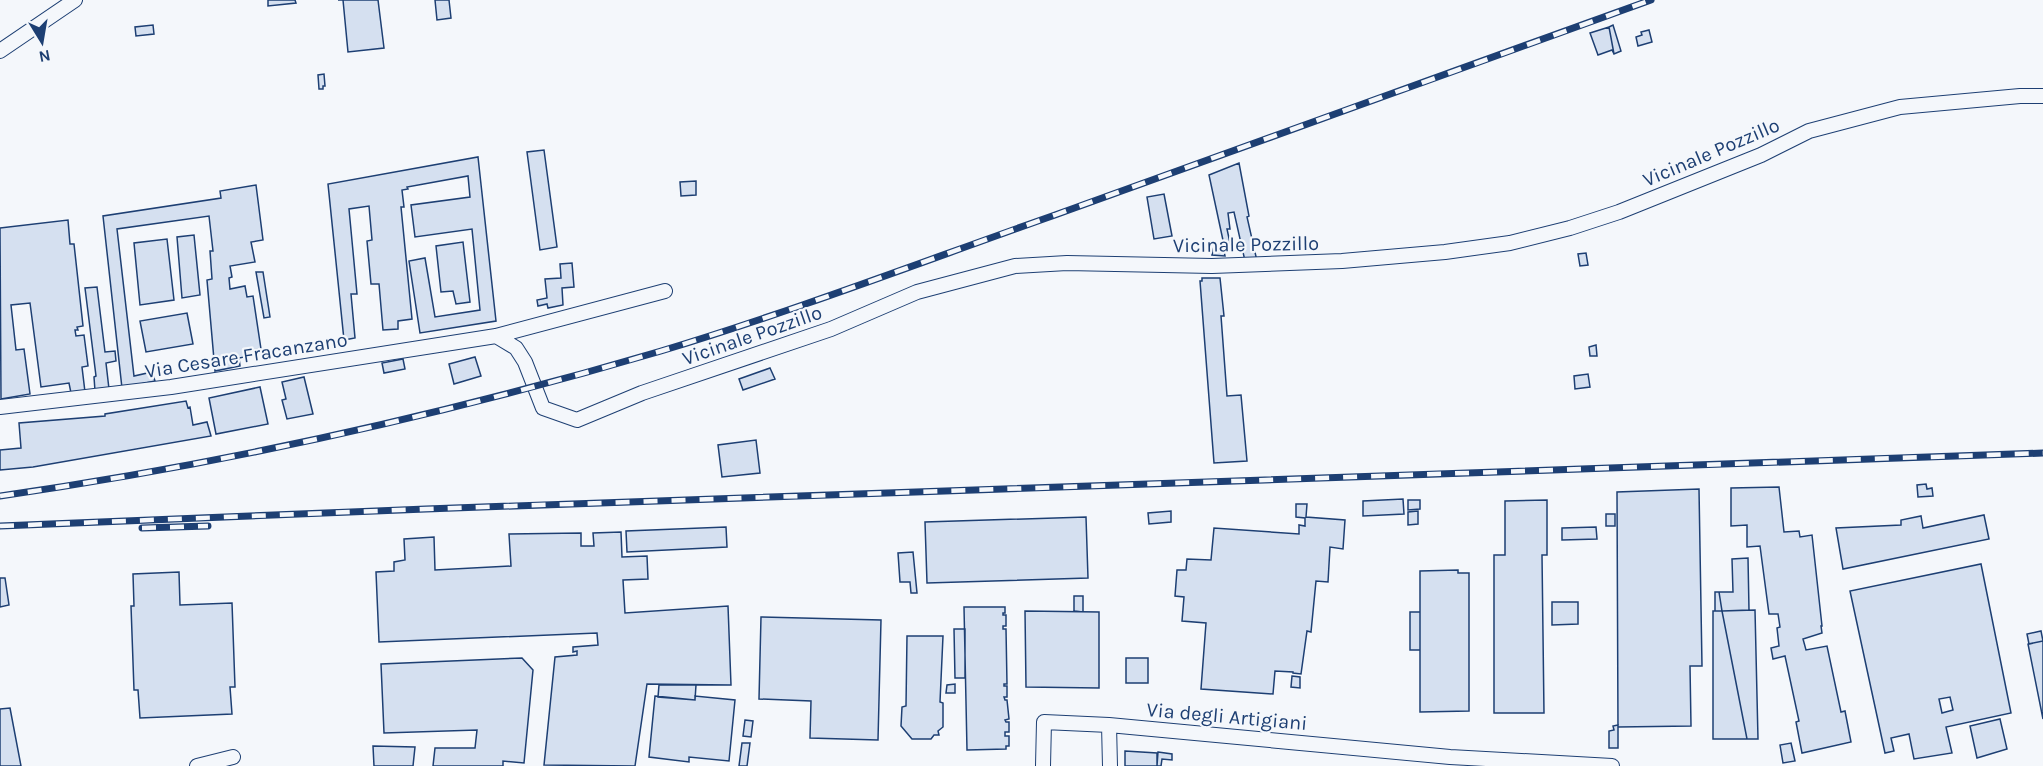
<svg xmlns="http://www.w3.org/2000/svg" width="2043" height="766" viewBox="0 0 2043 766" font-family="Karla,sans-serif">
<style>
.building{fill:#d5e0f0;stroke:#1d3f73;stroke-width:1.5;fill-rule:evenodd}
.lines{fill:none;stroke-linecap:round;stroke-linejoin:round}
.minor-casing{stroke:#1d3f73;stroke-width:16}
.minor{stroke:#f4f7fb;stroke-width:14}
.rail-casing{stroke:#1d3f73;stroke-width:7}
.rail{stroke:#f4f7fb;stroke-width:4.5;stroke-dasharray:14;stroke-linecap:butt}
.labels{text-anchor:middle;stroke-width:4.5;stroke-linejoin:round;paint-order:stroke}
.street-label{font-size:20px;fill:#1d3f73;stroke:#f4f7fb}
</style>
<rect width="100%" height="100%" fill="#f4f7fb"/>
<path class="building" d="M 268,0 L 295,0 L 296,3 L 268,6 Z
M 338,0 L 378,0 L 384,48 L 348,52 L 343,0 Z
M 435,0 L 449,0 L 451,18 L 437,20 Z
M 153,25 L 154,34 L 136,36 L 135,27 Z
M 1613,25 L 1621,51 L 1614,54 L 1609,27 Z
M 1609,27 L 1614,54 L 1612,50 L 1598,55 L 1590,33 Z
M 1649,30 L 1652,42 L 1638,46 L 1636,37 L 1642,35 L 1641,32 Z
M 324,74 L 325,86 L 323,86 L 323,89 L 319,89 L 318,75 Z
M 544,150 L 557,247 L 540,250 L 527,152 Z
M 478,157 L 496,321 L 420,333 L 409,261 L 425,258 L 435,317 L 480,310 L 472,229 L 415,237 L 411,205 L 470,197 L 468,176 L 407,187 L 408,189 L 402,190 L 404,207 L 401,207 L 412,319 L 398,321 L 398,329 L 383,330 L 379,284 L 371,284 L 367,241 L 372,240 L 369,206 L 349,209 L 357,294 L 351,294 L 355,338 L 344,340 L 328,184 Z
M 1239,163 L 1249,216 L 1247,217 L 1257,261 L 1245,261 L 1234,212 L 1228,213 L 1230,229 L 1227,229 L 1230,243 L 1224,245 L 1209,175 Z
M 696,181 L 696,195 L 681,196 L 680,182 Z
M 256,185 L 263,240 L 251,242 L 255,262 L 230,266 L 232,277 L 229,278 L 230,289 L 245,286 L 247,297 L 253,296 L 261,349 L 253,350 L 254,355 L 239,358 L 240,366 L 215,371 L 207,280 L 212,279 L 210,251 L 213,251 L 209,216 L 117,229 L 134,376 L 152,372 L 155,381 L 122,388 L 103,216 L 221,198 L 220,191 Z
M 1164,194 L 1172,236 L 1154,239 L 1147,197 Z
M 68,220 L 70,244 L 74,244 L 83,326 L 77,327 L 78,330 L 75,330 L 76,336 L 84,335 L 88,366 L 82,367 L 85,392 L 71,393 L 69,383 L 41,387 L 30,303 L 11,305 L 16,350 L 24,349 L 30,394 L 1,399 L 0,228 Z
M 194,235 L 200,295 L 182,298 L 177,237 Z
M 167,239 L 174,300 L 140,305 L 134,243 Z
M 463,242 L 470,302 L 456,304 L 453,291 L 441,292 L 436,246 Z
M 1214,246 L 1223,246 L 1225,256 L 1212,255 Z
M 1586,253 L 1588,265 L 1580,266 L 1578,254 Z
M 572,263 L 574,287 L 562,288 L 563,305 L 548,308 L 547,304 L 538,306 L 537,300 L 547,298 L 545,279 L 561,278 L 560,264 Z
M 256,272 L 263,272 L 270,317 L 264,318 Z
M 1202,278 L 1220,278 L 1224,316 L 1221,316 L 1227,396 L 1241,395 L 1247,461 L 1214,463 L 1200,281 L 1202,281 Z
M 97,287 L 105,352 L 115,351 L 116,361 L 106,363 L 109,389 L 95,391 L 94,377 L 96,376 L 85,288 Z
M 187,313 L 193,344 L 146,352 L 140,321 Z
M 1596,345 L 1597,356 L 1590,356 L 1589,347 Z
M 475,357 L 481,376 L 454,384 L 449,364 Z
M 403,359 L 405,369 L 384,373 L 382,363 Z
M 770,368 L 775,379 L 743,390 L 739,379 Z
M 1588,374 L 1590,387 L 1575,389 L 1574,376 Z
M 304,377 L 313,414 L 287,419 L 282,400 L 286,399 L 282,382 Z
M 260,387 L 268,424 L 216,434 L 209,398 Z
M 186,401 L 188,408 L 190,407 L 193,425 L 207,422 L 211,436 L 33,467 L 0,470 L 0,450 L 21,448 L 19,423 L 105,416 L 105,414 Z
M 756,440 L 760,473 L 722,477 L 718,445 Z
M 1926,484 L 1927,489 L 1932,488 L 1933,496 L 1918,497 L 1917,485 Z
M 1779,487 L 1784,532 L 1799,531 L 1800,537 L 1812,535 L 1822,626 L 1821,626 L 1822,633 L 1803,639 L 1806,650 L 1827,646 L 1841,712 L 1845,711 L 1851,742 L 1802,753 L 1796,722 L 1799,721 L 1785,656 L 1773,659 L 1771,648 L 1779,646 L 1777,628 L 1780,627 L 1778,614 L 1769,614 L 1760,546 L 1747,547 L 1747,525 L 1731,526 L 1731,488 Z
M 1699,489 L 1702,666 L 1690,666 L 1691,726 L 1618,727 L 1617,492 Z
M 1403,499 L 1404,514 L 1363,516 L 1363,501 Z
M 1408,500 L 1420,500 L 1420,509 L 1408,510 Z
M 1547,500 L 1547,555 L 1542,555 L 1544,713 L 1494,713 L 1494,555 L 1505,555 L 1505,501 Z
M 1296,504 L 1307,504 L 1306,517 L 1345,520 L 1343,549 L 1330,547 L 1328,582 L 1316,581 L 1311,632 L 1307,631 L 1301,674 L 1293,673 L 1293,672 L 1275,671 L 1273,694 L 1201,689 L 1206,623 L 1182,621 L 1184,597 L 1175,596 L 1177,570 L 1186,570 L 1187,559 L 1211,560 L 1214,528 L 1299,534 L 1299,525 L 1305,526 L 1305,518 L 1296,517 Z
M 1171,511 L 1171,522 L 1149,524 L 1148,513 Z
M 1418,511 L 1418,524 L 1408,525 L 1408,512 Z
M 1606,514 L 1615,514 L 1615,526 L 1606,526 Z
M 1984,515 L 1989,539 L 1843,569 L 1836,528 L 1901,525 L 1901,520 L 1921,516 L 1923,528 Z
M 1086,517 L 1088,578 L 927,583 L 925,522 Z
M 726,527 L 727,547 L 627,552 L 626,531 Z
M 1596,527 L 1597,539 L 1562,540 L 1562,528 Z
M 621,532 L 622,557 L 647,556 L 648,579 L 623,580 L 625,613 L 728,606 L 731,685 L 647,684 L 635,766 L 544,765 L 555,657 L 577,655 L 577,651 L 573,652 L 573,647 L 598,645 L 597,633 L 379,642 L 376,572 L 394,571 L 394,562 L 405,560 L 404,539 L 434,537 L 435,570 L 511,566 L 509,534 L 581,533 L 581,546 L 594,546 L 593,533 Z
M 913,552 L 917,593 L 911,593 L 910,582 L 900,582 L 898,553 Z
M 1748,558 L 1749,610 L 1722,611 L 1719,592 L 1733,592 L 1732,559 Z
M 1981,564 L 2011,713 L 1946,727 L 1952,753 L 1914,759 L 1909,734 L 1891,738 L 1894,751 L 1885,753 L 1850,591 ZM 1950,697 L 1953,710 L 1942,713 L 1939,699 Z
M 1458,570 L 1458,573 L 1469,573 L 1469,711 L 1420,712 L 1420,571 Z
M 179,572 L 180,605 L 232,603 L 235,687 L 230,687 L 232,714 L 140,718 L 138,690 L 134,690 L 131,606 L 134,606 L 133,574 Z
M 0,578 L 5,578 L 9,605 L 0,607 Z
M 1715,592 L 1719,592 L 1722,611 L 1715,611 Z
M 1074,596 L 1083,596 L 1083,612 L 1074,611 Z
M 1552,602 L 1578,602 L 1578,624 L 1552,625 Z
M 964,607 L 1005,607 L 1005,613 L 1003,613 L 1003,615 L 1006,615 L 1006,626 L 1003,626 L 1003,629 L 1006,629 L 1007,684 L 1004,684 L 1004,686 L 1007,686 L 1007,697 L 1004,697 L 1005,700 L 1007,700 L 1009,719 L 1005,720 L 1006,722 L 1009,722 L 1009,732 L 1005,732 L 1005,736 L 1009,736 L 1009,746 L 1006,746 L 1006,749 L 967,750 Z
M 1755,610 L 1758,739 L 1747,739 L 1722,611 Z
M 1025,611 L 1099,612 L 1099,688 L 1026,687 Z
M 1713,611 L 1722,611 L 1747,739 L 1713,739 Z
M 1410,612 L 1420,612 L 1420,650 L 1410,650 Z
M 761,617 L 881,620 L 878,740 L 810,738 L 811,701 L 759,699 Z
M 954,629 L 965,629 L 965,678 L 955,678 Z
M 2041,631 L 2043,641 L 2029,644 L 2027,634 Z
M 907,636 L 943,636 L 940,702 L 943,703 L 943,727 L 938,731 L 939,735 L 934,735 L 931,739 L 912,739 L 901,726 L 902,707 L 906,706 Z
M 2043,641 L 2043,719 L 2028,644 Z
M 522,658 L 533,670 L 524,763 L 503,761 L 503,766 L 433,766 L 435,748 L 475,748 L 477,730 L 384,733 L 381,664 Z
M 1126,658 L 1148,658 L 1148,683 L 1126,683 Z
M 1292,676 L 1300,677 L 1300,688 L 1291,687 Z
M 955,684 L 955,693 L 946,693 L 947,685 Z
M 659,685 L 696,685 L 695,700 L 658,697 Z
M 655,696 L 695,700 L 695,696 L 735,700 L 729,761 L 689,757 L 689,762 L 649,757 Z
M 10,708 L 21,766 L 0,766 L 0,709 Z
M 2000,719 L 2007,749 L 1977,758 L 1970,726 Z
M 745,720 L 753,721 L 751,737 L 743,736 Z
M 1618,725 L 1618,748 L 1609,748 L 1609,731 L 1614,730 L 1613,726 Z
M 742,743 L 750,743 L 747,766 L 739,766 Z
M 1791,743 L 1795,761 L 1783,763 L 1780,745 Z
M 373,746 L 415,747 L 413,766 L 374,766 Z
M 1125,751 L 1157,753 L 1157,766 L 1125,766 Z
M 1158,752 L 1172,754 L 1172,760 L 1162,759 L 1161,766 L 1157,766 Z"/>
<g class="lines">
<g class="minor-casing">
<path id="minor" d="M 0,51 L 75,0
M 496,336 L 516,348 L 525,362 L 543,408 L 577,420 L 642,393 L 831,329 L 917,292 L 1015,266 L 1067,263 L 1212,266 L 1342,261 L 1445,252 L 1510,243 L 1570,228 L 1619,212 L 1761,155 L 1809,131 L 1900,107 L 2020,96 L 2043,96
M 0,407 L 171,387 L 496,336 L 665,291
M 1109,725 L 1110,766
M 197,766 L 233,757
M 1043,766 L 1044,722 L 1109,725 L 1450,757 L 1612,766"/>
</g>
<use href="#minor" class="minor"/>
<g class="rail-casing">
<path id="rail" d="M 0,496 C 224,464 444,415 661,351 C 794,311 924,261 1055,215 C 1254,143 1452,72 1651,0
M 0,526 L 426,509 L 2043,453
M 142,528 L 208,526"/>
</g>
<use href="#rail" class="rail"/>
</g>
<g class="labels">
<g class="street-label">
<text transform="translate(1711 152) rotate(-23)" y="7">Vicinale Pozzillo</text>
<text transform="translate(1246 244) rotate(-1)" y="7">Vicinale Pozzillo</text>
<text transform="translate(752 335) rotate(-19)" y="7">Vicinale Pozzillo</text>
<text transform="translate(246 355) rotate(-9)" y="7">Via Cesare Fracanzano</text>
<text transform="translate(1227 716) rotate(5)" y="7">Via degli Artigiani</text>
</g>
</g>
<g transform="translate(42 42) rotate(169)" stroke="#f4f7fb" stroke-width="4.5" paint-order="stroke">
<path d="M0-4.5L10 22L0 15L-10 22Z" fill="#1d3f73"/>
<text y="-9" font-size="16" font-weight="bold" text-anchor="middle" fill="#1d3f73">N</text>
</g>
</svg>
